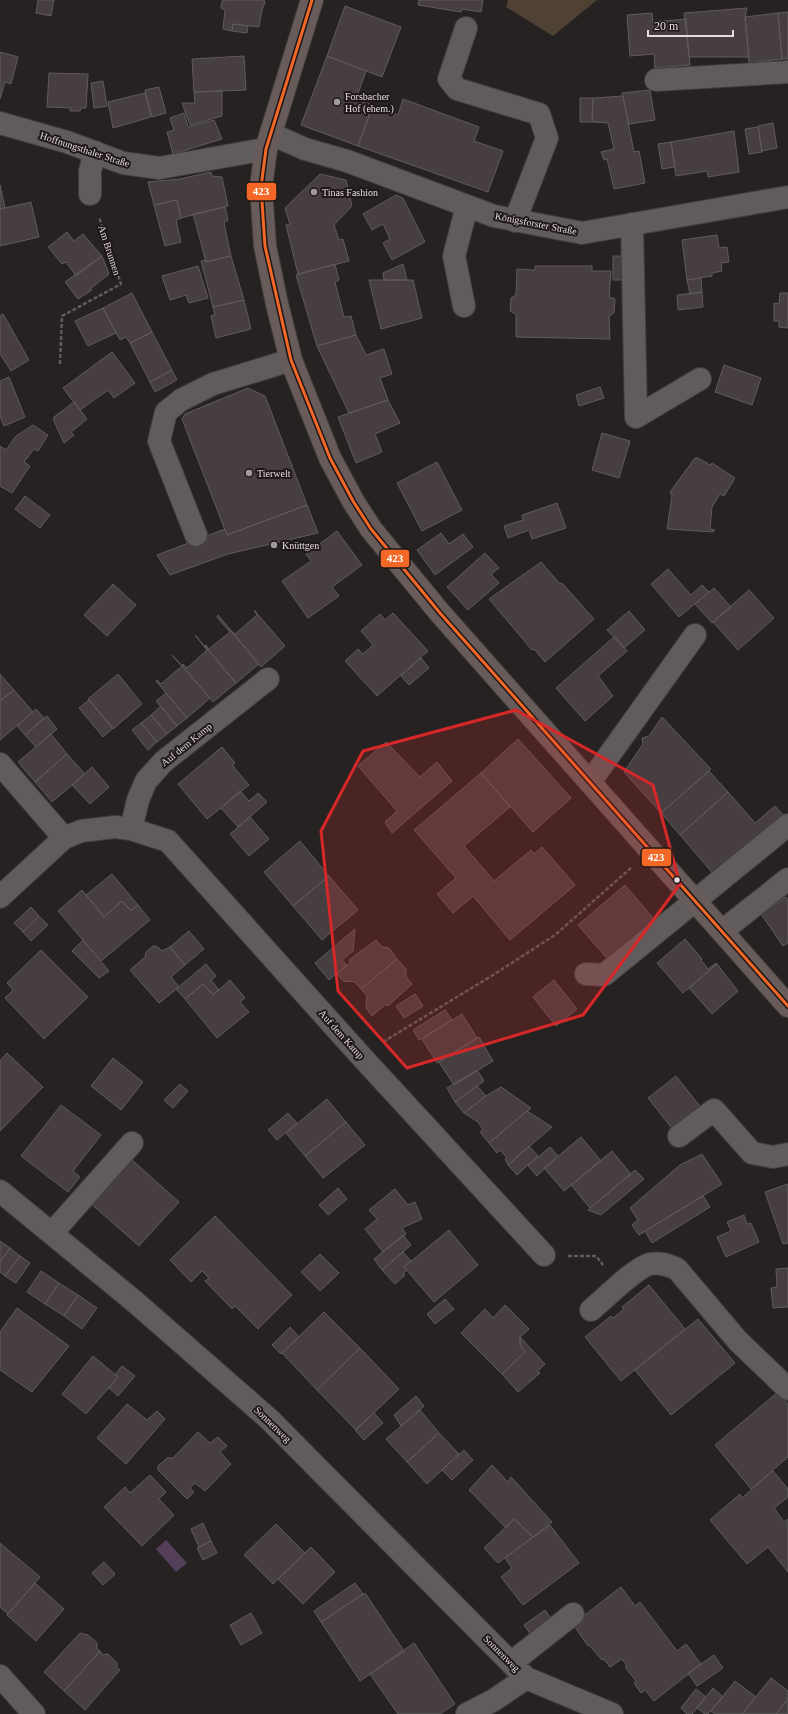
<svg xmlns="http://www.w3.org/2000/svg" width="788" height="1714" viewBox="0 0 788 1714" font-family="'Times New Roman',serif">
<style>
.green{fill:#4f4133}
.water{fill:#533f5a}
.building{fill:#463e41;stroke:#5f5b5c}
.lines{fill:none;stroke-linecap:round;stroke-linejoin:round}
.minor-casing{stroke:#423e3e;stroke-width:24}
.major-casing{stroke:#423e3e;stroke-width:24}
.path{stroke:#5f5c5c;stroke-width:2.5;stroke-dasharray:4 2;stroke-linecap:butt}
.minor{stroke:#605c5d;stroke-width:22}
.major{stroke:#675c59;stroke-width:22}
.bus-1-casing{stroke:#1f1718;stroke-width:6}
.bus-1{stroke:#f36827;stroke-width:3}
.marked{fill:#d62828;fill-opacity:0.2;stroke:#d62828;stroke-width:3;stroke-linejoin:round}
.poi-dot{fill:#a19c9c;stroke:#1f1718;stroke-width:1.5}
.bus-dot{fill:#e3dddd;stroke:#1f1718;stroke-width:1.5}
.labels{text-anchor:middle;stroke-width:4;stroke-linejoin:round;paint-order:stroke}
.poi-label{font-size:10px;fill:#e3dddd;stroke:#1f1718;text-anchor:start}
.street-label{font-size:10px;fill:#e3dddd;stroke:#1f1718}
.line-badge{stroke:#1f1718;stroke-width:1.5}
.badge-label{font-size:11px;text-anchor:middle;font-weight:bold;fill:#fff}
</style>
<rect width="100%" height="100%" fill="#272222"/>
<path class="green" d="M 508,0 L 597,0 L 553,36 L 506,7 Z"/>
<path class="water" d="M 166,1540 L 187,1563 L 176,1572 L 156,1549 Z"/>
<path class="building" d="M 38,0 L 54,0 L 51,16 L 36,13 Z
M 227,0 L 264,0 L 265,2 L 262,10 L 259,27 L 233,24 L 232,31 L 223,29 L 225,10 L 221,8 L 222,1 Z
M 419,0 L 483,0 L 481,12 L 462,9 L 461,12 L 418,5 Z
M 345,6 L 401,27 L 382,77 L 327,56 Z
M 747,8 L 745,17 L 749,57 L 689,57 L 684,13 Z
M 788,12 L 788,59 L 782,59 L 778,13 Z
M 652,13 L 653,22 L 686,19 L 690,65 L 655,68 L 654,54 L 630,56 L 627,15 Z
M 778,13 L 782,59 L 749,63 L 745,17 Z
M 233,24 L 248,26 L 247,33 L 232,31 Z
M 0,52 L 18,57 L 11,84 L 5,82 L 0,99 Z
M 244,56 L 246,90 L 194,92 L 192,59 Z
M 327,56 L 366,71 L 356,99 L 373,105 L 358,146 L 301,125 Z
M 49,73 L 88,74 L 86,108 L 81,108 L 80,111 L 70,111 L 71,108 L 47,107 Z
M 103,81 L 107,106 L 94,108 L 91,83 Z
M 159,87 L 166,113 L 152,117 L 145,90 Z
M 650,90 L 655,120 L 629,124 L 622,93 Z
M 222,91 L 222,116 L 190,125 L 182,103 L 195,103 L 194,92 Z
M 145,93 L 151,117 L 113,128 L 108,102 Z
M 623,96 L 634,152 L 639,151 L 645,183 L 614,189 L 607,159 L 604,160 L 601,152 L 614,149 L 608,123 L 592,122 L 593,98 Z
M 580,98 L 593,98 L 592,122 L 580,122 Z
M 403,99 L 479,127 L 474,141 L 503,151 L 488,192 L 358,146 L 373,105 L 398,115 Z
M 184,113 L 188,127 L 214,120 L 222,139 L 173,154 L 167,132 L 174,130 L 170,118 Z
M 773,123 L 777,148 L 762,151 L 758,126 Z
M 758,127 L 762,152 L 749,154 L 745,129 Z
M 734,131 L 739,172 L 708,177 L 707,171 L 676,176 L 671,142 Z
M 671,142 L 675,167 L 662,169 L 658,144 Z
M 211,172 L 212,176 L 222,177 L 228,206 L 181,218 L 177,200 L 154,205 L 148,182 L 180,179 Z
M 320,174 L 346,180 L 352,206 L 334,225 L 339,240 L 343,239 L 349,261 L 298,274 L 286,225 L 290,224 L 285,208 Z
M 0,185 L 5,208 L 0,209 Z
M 396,195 L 403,198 L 425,242 L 392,260 L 383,243 L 390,239 L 383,224 L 372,230 L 363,214 Z
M 177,200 L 181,218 L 176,220 L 181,242 L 165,246 L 154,205 Z
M 31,202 L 39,237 L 0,246 L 0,209 Z
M 225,207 L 228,220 L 224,223 L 231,256 L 206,262 L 193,214 Z
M 67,232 L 74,241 L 83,234 L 102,256 L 76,276 L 66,262 L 62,264 L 48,247 Z
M 717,235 L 719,248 L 727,247 L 729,262 L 721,263 L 722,271 L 712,273 L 712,276 L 687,280 L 682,240 Z
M 102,256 L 109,274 L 90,289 L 92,290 L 78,299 L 65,282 Z
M 231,256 L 244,300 L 213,307 L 201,261 L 205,260 L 206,262 Z
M 613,256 L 626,256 L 625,280 L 613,280 Z
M 335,264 L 339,280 L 335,282 L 344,317 L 351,316 L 356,335 L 317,346 L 296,275 Z
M 403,264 L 407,280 L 384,280 L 383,273 Z
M 198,266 L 208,298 L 189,303 L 186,295 L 170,300 L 162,276 Z
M 535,266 L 592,266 L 592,271 L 611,271 L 609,297 L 615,299 L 614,313 L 609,316 L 610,339 L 516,337 L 516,314 L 510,311 L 511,298 L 516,295 L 517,269 L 535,270 Z
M 701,278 L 702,292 L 690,294 L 687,280 Z
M 369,280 L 413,280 L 422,318 L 381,329 Z
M 702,292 L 703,307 L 678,310 L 677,295 Z
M 132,293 L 152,332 L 130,343 L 126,337 L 120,340 L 103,308 Z
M 780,293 L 788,293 L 788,328 L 779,327 L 779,321 L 774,321 L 774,303 L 779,304 Z
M 244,300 L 251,329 L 216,338 L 211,316 L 215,315 L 213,307 Z
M 103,308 L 116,333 L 88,346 L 75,321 Z
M 3,314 L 29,360 L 11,371 L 0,354 L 0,316 Z
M 152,332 L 172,370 L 150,382 L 130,343 Z
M 356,335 L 366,355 L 384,349 L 392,374 L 380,378 L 388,400 L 349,413 L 317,346 Z
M 112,352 L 135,383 L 114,398 L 108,390 L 80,410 L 63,388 Z
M 724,365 L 761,378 L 752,405 L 715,392 Z
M 172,370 L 177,380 L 155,392 L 150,382 Z
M 9,377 L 25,417 L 4,426 L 0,416 L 0,381 Z
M 600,387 L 604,398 L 579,406 L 576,395 Z
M 248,388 L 265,396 L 307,505 L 227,535 L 182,419 L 185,414 Z
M 388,400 L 400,423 L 375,434 L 382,452 L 356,463 L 338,417 Z
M 74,402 L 87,419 L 71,432 L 74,435 L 64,443 L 54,421 L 54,417 Z
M 33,425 L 48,435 L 38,451 L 34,449 L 24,462 L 30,466 L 12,493 L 0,486 L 0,446 L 6,450 L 16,436 Z
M 602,433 L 630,441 L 619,478 L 592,470 Z
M 695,458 L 698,458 L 710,465 L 712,463 L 735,478 L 724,496 L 720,494 L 712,507 L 710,529 L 715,530 L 713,532 L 667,529 L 672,496 L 670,492 Z
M 437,462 L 462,510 L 422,531 L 397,483 Z
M 25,496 L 50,515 L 40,528 L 15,509 Z
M 557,503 L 566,528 L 532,539 L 529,530 L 508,538 L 504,526 L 523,520 L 522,515 Z
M 307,505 L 318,533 L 228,554 L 170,575 L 157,555 L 225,529 L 227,535 Z
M 337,531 L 362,565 L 332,587 L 339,596 L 308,618 L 282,581 L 311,561 L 306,554 Z
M 441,533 L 449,544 L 463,534 L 473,547 L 435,575 L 417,550 Z
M 485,553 L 499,568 L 491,574 L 499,583 L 468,610 L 447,587 Z
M 541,562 L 560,584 L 562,583 L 594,619 L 545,662 L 534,649 L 532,650 L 489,599 Z
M 668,569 L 691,595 L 702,585 L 709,592 L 679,617 L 651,584 Z
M 113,584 L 136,605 L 107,636 L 84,615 Z
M 714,588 L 731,607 L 712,623 L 695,604 Z
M 749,590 L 774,618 L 738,650 L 713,622 Z
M 254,610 L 285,646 L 261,667 L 230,630 L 235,634 L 257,615 Z
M 629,611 L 645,630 L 624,648 L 607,630 Z
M 393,613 L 428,651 L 377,696 L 345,661 L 358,649 L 363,654 L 373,645 L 361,631 L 380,614 L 385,620 Z
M 218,615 L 259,664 L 236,683 L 205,646 L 206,645 L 209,649 L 230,632 L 217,617 Z
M 195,635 L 236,683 L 213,702 L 182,665 L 183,664 L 187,668 L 207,650 Z
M 615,636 L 627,651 L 598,676 L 613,696 L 585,721 L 556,688 Z
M 172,655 L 210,698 L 187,718 L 156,681 L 157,680 L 161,684 L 182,666 Z
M 421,658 L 429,668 L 409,685 L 401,676 Z
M 0,674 L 14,690 L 0,701 Z
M 118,674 L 142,704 L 113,729 L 88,699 Z
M 14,690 L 33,712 L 0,740 L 0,701 Z
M 166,693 L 187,718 L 177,726 L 156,701 Z
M 89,700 L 113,728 L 103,737 L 79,708 Z
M 161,706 L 177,726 L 167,734 L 151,715 Z
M 36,709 L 44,718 L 25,735 L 17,726 Z
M 151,715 L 167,734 L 157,742 L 141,723 Z
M 47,716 L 57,729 L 36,747 L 25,735 Z
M 662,717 L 711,769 L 661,813 L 624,772 L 643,744 L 642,738 L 649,736 Z
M 141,723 L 157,742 L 148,750 L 132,730 Z
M 51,734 L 67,754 L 35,782 L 18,762 Z
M 518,739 L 571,798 L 533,832 L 481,773 Z
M 386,742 L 420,777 L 437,762 L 452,781 L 392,833 L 385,822 L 397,811 L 358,766 Z
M 222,747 L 235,763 L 232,765 L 249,785 L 207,819 L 178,784 Z
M 67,754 L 85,774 L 52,802 L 35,782 Z
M 92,767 L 109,787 L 90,804 L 72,785 Z
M 709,771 L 728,792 L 680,835 L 661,813 Z
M 481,773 L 510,807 L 464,846 L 494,881 L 531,850 L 534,854 L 542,847 L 575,885 L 510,940 L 473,896 L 453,913 L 437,894 L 456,878 L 414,830 Z
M 240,791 L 249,801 L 258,793 L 267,802 L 238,827 L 221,808 Z
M 728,792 L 755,823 L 775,806 L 785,817 L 716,877 L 680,835 Z
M 250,817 L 269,839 L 249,856 L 230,834 Z
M 300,841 L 329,876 L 293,906 L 264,872 Z
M 112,874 L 138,905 L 131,911 L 122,901 L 104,917 L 86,895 Z
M 329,876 L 358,910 L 322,940 L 293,906 Z
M 625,885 L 658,924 L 611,963 L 578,925 Z
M 82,890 L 104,917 L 122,901 L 131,911 L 138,905 L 150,920 L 101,961 L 58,911 Z
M 786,897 L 788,900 L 788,943 L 783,946 L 761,914 Z
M 31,907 L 39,916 L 23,932 L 14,923 Z
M 39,916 L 48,925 L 31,941 L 23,932 Z
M 355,929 L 353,951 L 342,960 L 347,965 L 329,980 L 315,963 Z
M 189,931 L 204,949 L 185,965 L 170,947 Z
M 685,939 L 702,959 L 701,960 L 708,969 L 716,963 L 717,964 L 683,993 L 657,963 Z
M 83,940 L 109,971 L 99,978 L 72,951 Z
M 376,940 L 382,947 L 389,948 L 397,959 L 361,989 L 355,982 L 343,981 L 337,973 L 351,962 L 349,960 Z
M 153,946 L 158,947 L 162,951 L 170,947 L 185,965 L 171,977 L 179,987 L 159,1003 L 130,970 L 145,957 L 146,952 Z
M 41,950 L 88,997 L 44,1039 L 5,998 L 13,990 L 7,983 Z
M 397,959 L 406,969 L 406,977 L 412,984 L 388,1006 L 386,1004 L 372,1016 L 366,1008 L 367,996 L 361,989 Z
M 206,964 L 216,976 L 211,980 L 219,990 L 213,995 L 203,984 L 185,999 L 176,989 Z
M 717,964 L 738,991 L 712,1014 L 689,988 Z
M 230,980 L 245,998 L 240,1002 L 249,1012 L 217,1038 L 185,999 L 203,984 L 213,995 Z
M 554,980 L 577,1009 L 556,1026 L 533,997 Z
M 415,994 L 423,1006 L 404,1018 L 396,1006 Z
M 445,1010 L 452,1020 L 419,1040 L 413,1030 Z
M 462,1014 L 477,1038 L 437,1063 L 422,1039 Z
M 479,1037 L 493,1061 L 454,1085 L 439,1062 Z
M 7,1053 L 43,1087 L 0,1131 L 0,1061 Z
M 113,1058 L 143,1082 L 121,1110 L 91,1086 Z
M 477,1070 L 484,1081 L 455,1102 L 447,1088 Z
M 676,1076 L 702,1109 L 674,1131 L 648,1098 Z
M 180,1084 L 188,1091 L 173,1108 L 164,1100 Z
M 477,1086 L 486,1096 L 464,1113 L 455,1102 Z
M 501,1087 L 531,1108 L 489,1143 L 480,1132 L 483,1130 L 478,1122 L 464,1113 L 486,1096 Z
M 327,1099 L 346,1122 L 305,1156 L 286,1133 Z
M 61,1105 L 101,1135 L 73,1171 L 80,1177 L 68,1192 L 21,1156 Z
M 527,1111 L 552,1127 L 508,1165 L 505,1159 L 507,1158 L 500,1150 L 497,1153 L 489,1143 Z
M 288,1113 L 297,1123 L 277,1140 L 268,1130 Z
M 346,1122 L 365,1145 L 323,1178 L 305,1156 Z
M 581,1137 L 601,1161 L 564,1191 L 544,1168 Z
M 529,1146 L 538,1156 L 517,1175 L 508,1165 Z
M 550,1147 L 558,1156 L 537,1176 L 528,1166 Z
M 612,1151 L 631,1174 L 590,1208 L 571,1185 Z
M 702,1154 L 722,1184 L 639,1235 L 632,1225 L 638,1220 L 630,1208 L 680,1165 Z
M 130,1158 L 179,1202 L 139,1246 L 89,1202 Z
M 635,1170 L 644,1179 L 601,1215 L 588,1210 Z
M 788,1184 L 788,1243 L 783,1244 L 765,1192 Z
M 338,1188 L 347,1199 L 328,1215 L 319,1205 Z
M 395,1189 L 408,1205 L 415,1202 L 422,1219 L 402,1228 L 406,1234 L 383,1252 L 365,1229 L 377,1219 L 369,1210 Z
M 703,1196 L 710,1207 L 652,1243 L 645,1231 Z
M 744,1215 L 747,1224 L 751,1223 L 759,1242 L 726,1257 L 717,1237 L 731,1231 L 727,1222 Z
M 215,1216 L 292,1295 L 258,1329 L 235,1306 L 232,1309 L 205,1281 L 209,1278 L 202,1271 L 191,1282 L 170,1260 Z
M 449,1230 L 478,1265 L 434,1302 L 404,1267 Z
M 403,1235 L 411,1245 L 382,1270 L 374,1259 Z
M 0,1241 L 10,1248 L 0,1262 Z
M 10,1248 L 20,1256 L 5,1276 L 0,1272 L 0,1262 Z
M 403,1252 L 411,1261 L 404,1267 L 407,1270 L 403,1274 L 405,1275 L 395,1284 L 382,1270 Z
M 320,1254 L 339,1273 L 320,1291 L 301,1272 Z
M 20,1256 L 30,1263 L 16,1283 L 5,1276 Z
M 788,1268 L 788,1307 L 773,1308 L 771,1288 L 777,1287 L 776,1269 Z
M 41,1271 L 59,1283 L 45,1304 L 27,1292 Z
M 59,1283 L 78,1295 L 64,1316 L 45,1304 Z
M 649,1285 L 685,1329 L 621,1381 L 585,1337 L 611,1316 L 613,1318 L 624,1309 L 622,1307 Z
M 78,1295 L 97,1308 L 82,1329 L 64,1316 Z
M 445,1299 L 454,1309 L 435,1324 L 427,1314 Z
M 505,1305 L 529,1329 L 520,1337 L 520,1345 L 525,1352 L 502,1374 L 461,1333 L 485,1309 L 493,1318 Z
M 17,1308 L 69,1346 L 32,1392 L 0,1370 L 0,1332 Z
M 324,1312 L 360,1348 L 317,1390 L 282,1353 Z
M 698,1319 L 735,1363 L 671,1415 L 635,1370 Z
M 290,1327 L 299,1337 L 281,1354 L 272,1345 Z
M 520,1337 L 545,1364 L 537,1372 L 540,1373 L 518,1392 L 502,1374 L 525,1352 L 520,1345 Z
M 360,1348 L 399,1389 L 356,1430 L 317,1390 Z
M 93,1356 L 118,1377 L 86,1414 L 62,1394 Z
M 122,1366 L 135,1376 L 118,1396 L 109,1388 L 118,1377 L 115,1375 Z
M 778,1392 L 788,1404 L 788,1457 L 751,1489 L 715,1445 Z
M 416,1396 L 424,1406 L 401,1426 L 394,1415 Z
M 127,1404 L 147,1420 L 157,1411 L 165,1419 L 126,1464 L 97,1438 Z
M 420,1410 L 439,1433 L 407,1462 L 386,1439 Z
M 374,1413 L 383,1423 L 364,1440 L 355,1430 Z
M 198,1432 L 210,1443 L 218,1437 L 227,1446 L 220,1452 L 231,1464 L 205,1491 L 195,1483 L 190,1488 L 194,1492 L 187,1499 L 158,1470 L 158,1466 L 167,1458 L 173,1458 Z
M 439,1433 L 459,1454 L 427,1484 L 407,1462 Z
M 464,1450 L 473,1460 L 452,1480 L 442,1470 Z
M 492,1465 L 508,1482 L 511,1477 L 552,1522 L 533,1537 L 514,1519 L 506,1528 L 469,1490 Z
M 773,1471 L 788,1489 L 788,1497 L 774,1508 L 784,1522 L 788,1519 L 788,1572 L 768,1547 L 747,1564 L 710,1520 L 740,1494 L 742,1498 Z
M 150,1475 L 166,1492 L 159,1499 L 174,1515 L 142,1546 L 104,1507 L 125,1487 L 130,1493 Z
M 514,1519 L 533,1537 L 498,1563 L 484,1548 Z
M 203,1523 L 211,1541 L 199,1547 L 191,1529 Z
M 276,1524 L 305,1553 L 273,1584 L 244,1555 Z
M 550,1525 L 579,1563 L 523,1605 L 501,1577 L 512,1568 L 505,1558 Z
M 211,1541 L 217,1553 L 203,1560 L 197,1548 Z
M 0,1543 L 40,1577 L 8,1614 L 0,1607 Z
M 311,1547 L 335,1572 L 303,1604 L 278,1579 Z
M 104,1562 L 115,1574 L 103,1585 L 92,1573 Z
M 35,1583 L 64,1609 L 36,1641 L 7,1615 Z
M 355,1583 L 363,1594 L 321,1622 L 314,1611 Z
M 621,1587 L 635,1606 L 640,1602 L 677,1651 L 686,1644 L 701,1664 L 654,1701 L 645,1690 L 641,1693 L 634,1683 L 636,1681 L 625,1667 L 627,1666 L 622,1659 L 610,1667 L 604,1659 L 602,1660 L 589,1645 L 588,1646 L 573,1624 Z
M 365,1593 L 404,1651 L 360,1681 L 321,1622 Z
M 545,1610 L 552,1620 L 531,1635 L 524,1625 Z
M 251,1613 L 262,1633 L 241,1645 L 230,1625 Z
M 80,1633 L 88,1635 L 97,1643 L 97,1649 L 100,1651 L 64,1691 L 44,1672 Z
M 414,1643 L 455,1704 L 440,1714 L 398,1714 L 370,1674 Z
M 100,1651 L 103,1655 L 108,1654 L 117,1663 L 117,1668 L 120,1670 L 85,1710 L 64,1691 Z
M 714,1655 L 723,1668 L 697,1686 L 688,1673 Z
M 771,1678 L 788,1691 L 788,1699 L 776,1714 L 742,1714 Z
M 735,1681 L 756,1697 L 742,1714 L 715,1714 L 711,1711 Z
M 713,1688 L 723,1697 L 708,1714 L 705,1714 L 697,1708 Z
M 696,1689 L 706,1697 L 692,1714 L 687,1714 L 681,1708 Z
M 788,1699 L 788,1714 L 776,1714 Z"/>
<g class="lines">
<g class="minor-casing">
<path id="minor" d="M 466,28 L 449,79 L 457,89 L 539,114 L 547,138 L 515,221
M 656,80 L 788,72
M 0,123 L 67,142 L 123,163 L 159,168 L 266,149
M 271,134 L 305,149 L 347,161 L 494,216 L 582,233 L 788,197
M 90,194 L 90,171 L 95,152
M 632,224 L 636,417 L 700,379
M 464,306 L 454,256 L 467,206
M 196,535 L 159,441 L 166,412 L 181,400 L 213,384 L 291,360
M 0,764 L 64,838
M 590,782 L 695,635
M 131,829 L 138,800 L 146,781 L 163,762 L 268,679
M 0,897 L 64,838 L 81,831 L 115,827 L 131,829 L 168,841 L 360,1055 L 544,1255
M 722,931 L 788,879
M 586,974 L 604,975 L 788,825
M 679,1136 L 714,1110 L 752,1153 L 773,1157 L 788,1154
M 0,1191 L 134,1301 L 269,1419 L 526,1678 L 612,1714
M 52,1233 L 132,1143
M 591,1310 C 603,1300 636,1267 650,1264 C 660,1262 668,1265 677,1269 L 738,1341 L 788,1389
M 511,1663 L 573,1614
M 0,1676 L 34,1714
M 467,1714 L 494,1700 L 526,1678"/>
</g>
<g class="major-casing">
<path id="major" d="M 312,0 L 266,149 L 261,187 L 265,246 L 277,304 L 291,360 L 330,458 L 353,501 L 371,529 L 440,613 L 788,1006"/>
</g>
<path class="path" d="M 60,364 L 62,316 L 121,284 L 99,217
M 383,1042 L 493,975 L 555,935 L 632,867
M 568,1256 L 596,1256 L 603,1265"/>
<use href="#minor" class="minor"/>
<use href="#major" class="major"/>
<g class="bus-1-casing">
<path id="bus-1" d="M 312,0 L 266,149 L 261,187 L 265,246 L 291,360 L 330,458 L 353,501 L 371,529 L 440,613 L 788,1006"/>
</g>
<use href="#bus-1" class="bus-1"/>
</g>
<path class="marked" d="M 516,710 L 653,785 L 680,884 L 583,1015 L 407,1068 L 338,991 L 321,831 L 363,751 Z"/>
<g class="poi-dot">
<circle cx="337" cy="102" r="4"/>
<circle cx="314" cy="192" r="4"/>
<circle cx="249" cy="473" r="4"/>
<circle cx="274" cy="545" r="4"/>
</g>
<circle class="bus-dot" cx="677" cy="880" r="3.5"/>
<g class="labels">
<g class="poi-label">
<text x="345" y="100">Forsbacher<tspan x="345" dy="12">Hof (ehem.)</tspan></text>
<text x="322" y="196">Tinas Fashion</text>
<text x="257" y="477">Tierwelt</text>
<text x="282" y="549">Knüttgen</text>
</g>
<g class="street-label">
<text transform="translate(85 149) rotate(18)" y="4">Hoffnungsthaler Straße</text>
<text transform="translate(536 223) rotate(11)" y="4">Königsforster Straße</text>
<text transform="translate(110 250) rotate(72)" y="4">Am Brunnen</text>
<text transform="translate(186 744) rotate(-39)" y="4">Auf dem Kamp</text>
<text transform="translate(342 1034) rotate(48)" y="4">Auf dem Kamp</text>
<text transform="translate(273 1424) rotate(44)" y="4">Sonnenweg</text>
<text transform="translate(502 1653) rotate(45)" y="4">Sonnenweg</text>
</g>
</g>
<g class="line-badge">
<rect x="246" y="182" width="31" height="19" rx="4" fill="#f36827"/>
<rect x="380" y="549" width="30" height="19" rx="4" fill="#f36827"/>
<rect x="641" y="848" width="31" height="19" rx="4" fill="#f36827"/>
</g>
<g class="badge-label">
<text x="261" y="195">423</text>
<text x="395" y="562">423</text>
<text x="656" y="861">423</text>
</g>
<path d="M648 30v6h85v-6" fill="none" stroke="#e3dddd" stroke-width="2"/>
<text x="654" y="30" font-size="12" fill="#e3dddd" stroke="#1f1718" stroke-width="3" paint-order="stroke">20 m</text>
</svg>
